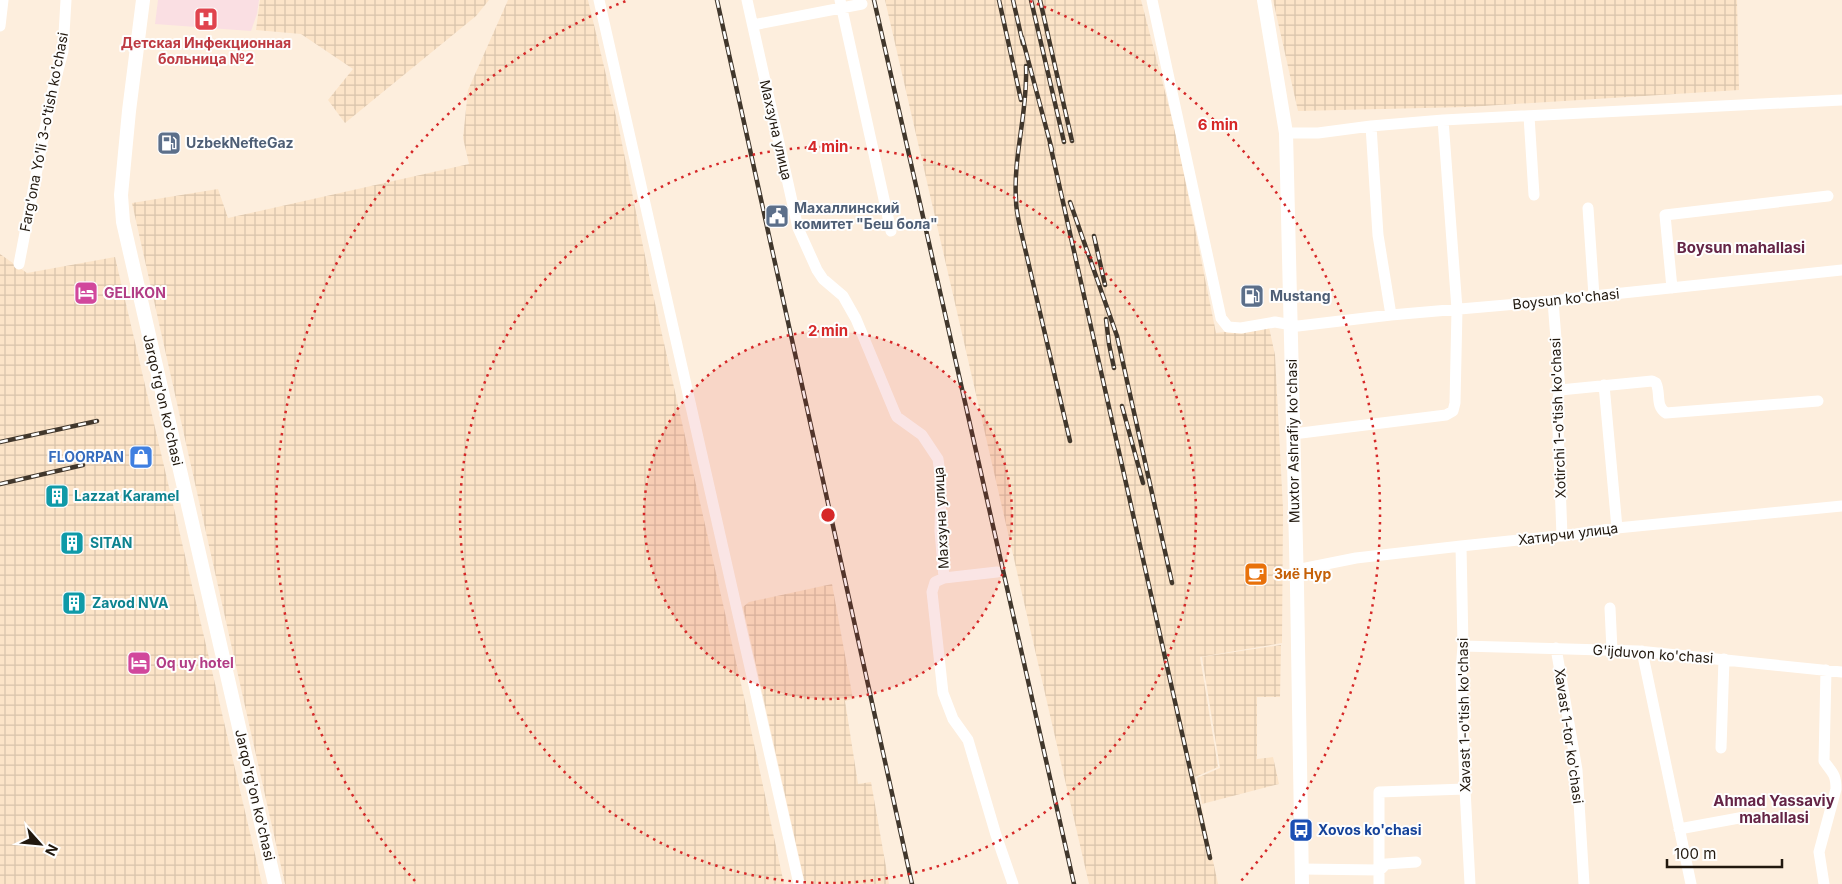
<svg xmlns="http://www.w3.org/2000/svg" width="1842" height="884" viewBox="0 0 1842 884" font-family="Inter,sans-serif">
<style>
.industrial{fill:url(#industrial-grid)}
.medical{fill:#fadfe3}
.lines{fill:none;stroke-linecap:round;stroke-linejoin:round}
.minor{stroke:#fff;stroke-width:11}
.major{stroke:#fff;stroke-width:14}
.rail-casing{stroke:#41372c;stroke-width:4.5}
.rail{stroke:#fefefe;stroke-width:2.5;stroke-dasharray:8;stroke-linecap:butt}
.ring{fill:none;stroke:#d62828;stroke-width:2.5;stroke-dasharray:2.5 5}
.labels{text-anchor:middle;stroke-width:4;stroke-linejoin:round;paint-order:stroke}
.health-label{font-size:14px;font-weight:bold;fill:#be3a42;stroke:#fefefe}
.street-label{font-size:14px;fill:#21180e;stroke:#fefefe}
.service-label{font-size:14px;font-weight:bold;fill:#4e5e75;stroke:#fefefe;text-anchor:start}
.hotel-label{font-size:14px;font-weight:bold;fill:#b23c85;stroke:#fefefe;text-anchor:start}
.shop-label{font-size:14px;font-weight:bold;fill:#366cbe;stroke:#fefefe;text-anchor:end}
.culture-label{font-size:14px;font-weight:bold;fill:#0d838f;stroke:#fefefe;text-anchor:start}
.food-label{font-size:14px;font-weight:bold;fill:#c56008;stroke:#fefefe;text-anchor:start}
.transit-label{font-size:14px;font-weight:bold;fill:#164399;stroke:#fefefe;text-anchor:start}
.neighbourhood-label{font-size:15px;font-weight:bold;fill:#642445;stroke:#fefefe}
.centre{fill:#d62828;stroke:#fefefe;stroke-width:2.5}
.ring-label{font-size:15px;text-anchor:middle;font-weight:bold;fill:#d62828;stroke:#fefefe;stroke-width:4;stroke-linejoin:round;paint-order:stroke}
</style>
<defs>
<pattern id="industrial-grid" width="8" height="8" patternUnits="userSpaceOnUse" patternTransform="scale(1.25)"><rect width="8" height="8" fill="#fce4c8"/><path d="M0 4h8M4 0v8" fill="none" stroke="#d8c3ab"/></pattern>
</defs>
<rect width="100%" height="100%" fill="#fdeedd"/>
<path class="industrial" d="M 260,0 L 489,0 L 476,16 L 345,123 L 328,100 L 353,69 L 301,34 L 256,30 Z
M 508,0 L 588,0 L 619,129 L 652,290 L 744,697 L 784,884 L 285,884 L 132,203 L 218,189 L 228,218 L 469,164 L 463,138 L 468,90 Z
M 885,0 L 1141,0 L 1175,130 L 1216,333 L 1269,327 L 1275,355 L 1283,509 L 1282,643 L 1200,657 L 1218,767 L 1195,777 L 1218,884 L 1089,884 Z
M 1273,0 L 1737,0 L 1739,90 L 1467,107 L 1298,111 Z
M 0,254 L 27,273 L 115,257 L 262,884 L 0,884 Z
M 832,584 L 853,699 L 845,701 L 858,784 L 871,782 L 889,884 L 805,884 L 743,607 L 749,602 Z
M 1281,645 L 1280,697 L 1257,697 L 1257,759 L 1273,757 L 1279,784 L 1202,804 L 1197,778 L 1220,768 L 1202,657 Z"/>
<path class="medical" d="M 158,0 L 259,0 L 257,14 L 251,31 L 155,24 Z"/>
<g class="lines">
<path class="minor" d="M 599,0 L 799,884
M 747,0 L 798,228 L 817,270 L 823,279 L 843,296 L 856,319 L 895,413 L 897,417 L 922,435 L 938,459 L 941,481 L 940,531 L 944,578 L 935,582 L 932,592 L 943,693 L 953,719 L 968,740 L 996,835 L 1013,884
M 840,0 L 891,231
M 1152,0 L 1221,318 L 1228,327 L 1241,328 L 1275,322 L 1298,326 L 1391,315 L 1553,301 L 1594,296 L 1842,270
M 753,25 L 862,4
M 0,26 L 3,0
M 1529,116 L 1534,195
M 1371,126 L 1378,235 L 1391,315
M 1286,133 L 1318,133 L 1371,126 L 1443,120 L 1842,100
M 1588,208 L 1594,296
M 19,264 L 51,97 L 63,51 L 66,0
M 1672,288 L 1665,215 L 1828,196
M 1553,301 L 1560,390 L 1557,402 L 1562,536
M 1604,385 L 1617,528
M 1560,390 L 1652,381 L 1656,383 C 1661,394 1655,406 1666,413 L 1818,401
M 1293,434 L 1446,415 L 1453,411 L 1455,403 L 1457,309 L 1443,120
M 1461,546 L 1463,646 L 1461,671 L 1465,789 L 1470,884
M 1296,570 L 1356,558 L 1461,546 L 1576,534 L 1617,528 L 1842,506
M 944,578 L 997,572
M 1610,608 L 1612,650
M 1463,646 L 1638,651 L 1842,672
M 1556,648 L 1577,770 L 1584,884
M 1642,651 L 1691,884
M 1721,748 L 1724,659
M 1679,829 L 1739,818
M 1301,869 L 1380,870 L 1386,864 L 1416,862
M 1379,884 L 1379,792 L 1465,789
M 1824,884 L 1819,852 L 1836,789 C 1836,773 1832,773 1824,761 L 1826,670"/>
<path class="major" d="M 143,0 L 129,111 L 121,195 L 123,222 L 275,884
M 1264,0 L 1286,133 L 1297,587 L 1302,884"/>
<g class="rail-casing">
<path id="rail" d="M 717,0 L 912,884
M 874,0 L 1074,884
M 999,0 L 1021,100
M 1013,0 L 1023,44
M 1031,0 L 1064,142
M 1040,0 L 1072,141
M 1022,37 L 1052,150
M 1026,66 C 1028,111 1013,156 1016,200 C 1016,209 1018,218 1020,227 L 1070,441
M 1050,144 L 1210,858
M 1070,202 L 1117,336 L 1172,583
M 1094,236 L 1105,285
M 1106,319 L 1109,344 L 1114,368
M 1122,406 L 1143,483
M 0,442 L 97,421
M 0,484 L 83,465"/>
</g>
<use href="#rail" class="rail"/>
</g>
<circle cx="828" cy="515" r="184" fill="#d62828" fill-opacity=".12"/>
<g class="ring">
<circle cx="828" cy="515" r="184"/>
<circle cx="828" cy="515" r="368"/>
<path d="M415 881A552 552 0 0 1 626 1M1030 1A552 552 0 0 1 1241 881"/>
</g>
<defs>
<g id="hospital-square" transform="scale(1.25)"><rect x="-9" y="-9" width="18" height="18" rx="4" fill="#e0444e" stroke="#fefefe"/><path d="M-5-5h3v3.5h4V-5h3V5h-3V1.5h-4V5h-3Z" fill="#fff"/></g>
<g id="fuel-square" transform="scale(1.25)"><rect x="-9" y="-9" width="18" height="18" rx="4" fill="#5c6f8a" stroke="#fefefe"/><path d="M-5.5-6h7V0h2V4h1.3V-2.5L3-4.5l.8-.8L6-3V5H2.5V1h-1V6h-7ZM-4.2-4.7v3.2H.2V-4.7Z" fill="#fff"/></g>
<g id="civic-square" transform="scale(1.25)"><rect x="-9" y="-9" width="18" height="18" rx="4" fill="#5c6f8a" stroke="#fefefe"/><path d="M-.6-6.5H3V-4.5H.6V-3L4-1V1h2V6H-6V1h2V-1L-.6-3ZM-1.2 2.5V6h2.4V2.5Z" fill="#fff"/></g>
<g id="hotel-square" transform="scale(1.25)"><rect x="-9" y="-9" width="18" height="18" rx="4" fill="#d1479c" stroke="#fefefe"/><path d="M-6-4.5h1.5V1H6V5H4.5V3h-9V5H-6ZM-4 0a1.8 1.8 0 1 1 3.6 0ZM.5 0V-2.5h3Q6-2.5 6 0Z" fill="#fff"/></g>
<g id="shop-square" transform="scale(1.25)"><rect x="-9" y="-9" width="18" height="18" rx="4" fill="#3f7fe0" stroke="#fefefe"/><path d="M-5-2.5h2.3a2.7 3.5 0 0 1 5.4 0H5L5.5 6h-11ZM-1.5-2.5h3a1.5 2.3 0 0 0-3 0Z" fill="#fff"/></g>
<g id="building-square" transform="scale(1.25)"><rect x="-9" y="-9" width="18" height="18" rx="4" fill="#0f9aa8" stroke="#fefefe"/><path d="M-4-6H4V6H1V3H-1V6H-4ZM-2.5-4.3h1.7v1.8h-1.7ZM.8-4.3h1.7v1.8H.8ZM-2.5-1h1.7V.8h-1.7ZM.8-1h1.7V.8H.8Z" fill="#fff"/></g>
<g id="cafe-square" transform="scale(1.25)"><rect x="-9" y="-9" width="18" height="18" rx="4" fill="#e8710a" stroke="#fefefe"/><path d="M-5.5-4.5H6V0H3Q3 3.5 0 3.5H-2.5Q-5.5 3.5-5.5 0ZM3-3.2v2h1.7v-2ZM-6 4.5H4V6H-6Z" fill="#fff"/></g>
<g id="bus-square" transform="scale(1.25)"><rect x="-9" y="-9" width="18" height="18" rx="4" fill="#1a4fb4" stroke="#fefefe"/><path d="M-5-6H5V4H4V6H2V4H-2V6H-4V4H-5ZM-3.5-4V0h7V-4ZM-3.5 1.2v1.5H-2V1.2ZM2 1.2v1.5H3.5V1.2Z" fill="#fff"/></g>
</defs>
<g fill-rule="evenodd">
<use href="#hospital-square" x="206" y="19"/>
<use href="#fuel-square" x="169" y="143"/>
<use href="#civic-square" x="777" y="216"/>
<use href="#hotel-square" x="86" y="293"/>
<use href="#fuel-square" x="1252" y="296"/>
<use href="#shop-square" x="141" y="457"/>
<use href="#building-square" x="57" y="496"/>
<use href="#building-square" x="72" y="543"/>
<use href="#cafe-square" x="1256" y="574"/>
<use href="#building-square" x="74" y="603"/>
<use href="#hotel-square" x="139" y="663"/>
<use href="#bus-square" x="1301" y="830"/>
</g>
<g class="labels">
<g class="health-label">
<text x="206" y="48">Детская Инфекционная<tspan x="206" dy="16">больница №2</tspan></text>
</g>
<g class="street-label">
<text transform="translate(776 130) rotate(77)" y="5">Махзуна улица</text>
<text transform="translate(44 132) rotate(-79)" y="5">Farg'ona Yo'li 3-o'tish ko'chasi</text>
<text transform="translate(1566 299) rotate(-6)" y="5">Boysun ko'chasi</text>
<text transform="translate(163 400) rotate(77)" y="5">Jarqo'rg'on ko'chasi</text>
<text transform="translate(1558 418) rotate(-92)" y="5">Xotirchi 1-o'tish ko'chasi</text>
<text transform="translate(1293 441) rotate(-91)" y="5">Muxtor Ashrafiy ko'chasi</text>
<text transform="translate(941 518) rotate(-93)" y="5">Махзуна улица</text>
<text transform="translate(1568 534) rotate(-7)" y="5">Хатирчи улица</text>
<text transform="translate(1653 654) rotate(4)" y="5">G'ijduvon ko'chasi</text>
<text transform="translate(1464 715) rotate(-91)" y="5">Xavast 1-o'tish ko'chasi</text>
<text transform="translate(1569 736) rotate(82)" y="5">Xavast 1-tor ko'chasi</text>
<text transform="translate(255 795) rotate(77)" y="5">Jarqo'rg'on ko'chasi</text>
</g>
<g class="service-label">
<text x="186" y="148">UzbekNefteGaz</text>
<text x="794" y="213">Махаллинский<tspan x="794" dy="16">комитет "Беш бола"</tspan></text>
<text x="1270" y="301">Mustang</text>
</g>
<g class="hotel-label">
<text x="104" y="298">GELIKON</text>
<text x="156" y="668">Oq uy hotel</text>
</g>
<g class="shop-label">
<text x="124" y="462">FLOORPAN</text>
</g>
<g class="culture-label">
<text x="74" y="501">Lazzat Karamel</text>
<text x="90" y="548">SITAN</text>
<text x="92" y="608">Zavod NVA</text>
</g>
<g class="food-label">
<text x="1274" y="579">Зиё Нур</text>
</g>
<g class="transit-label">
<text x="1318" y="835">Xovos ko'chasi</text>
</g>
<g class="neighbourhood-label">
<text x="1741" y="253">Boysun mahallasi</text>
<text x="1774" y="806">Ahmad Yassaviy<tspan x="1774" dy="17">mahallasi</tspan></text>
</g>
</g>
<circle cx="828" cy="515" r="8" class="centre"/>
<g class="ring-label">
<text x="1218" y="130">6 min</text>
<text x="828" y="152">4 min</text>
<text x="828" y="336">2 min</text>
</g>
<g transform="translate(40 844) rotate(117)" stroke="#fefefe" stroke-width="4" paint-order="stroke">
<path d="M0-4L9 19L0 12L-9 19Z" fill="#21180e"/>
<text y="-8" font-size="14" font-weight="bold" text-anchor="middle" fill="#21180e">N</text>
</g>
<path d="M1667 859v8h115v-8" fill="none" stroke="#21180e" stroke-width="2.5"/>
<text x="1674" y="859" font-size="15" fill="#21180e" stroke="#fefefe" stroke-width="4" paint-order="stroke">100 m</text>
</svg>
